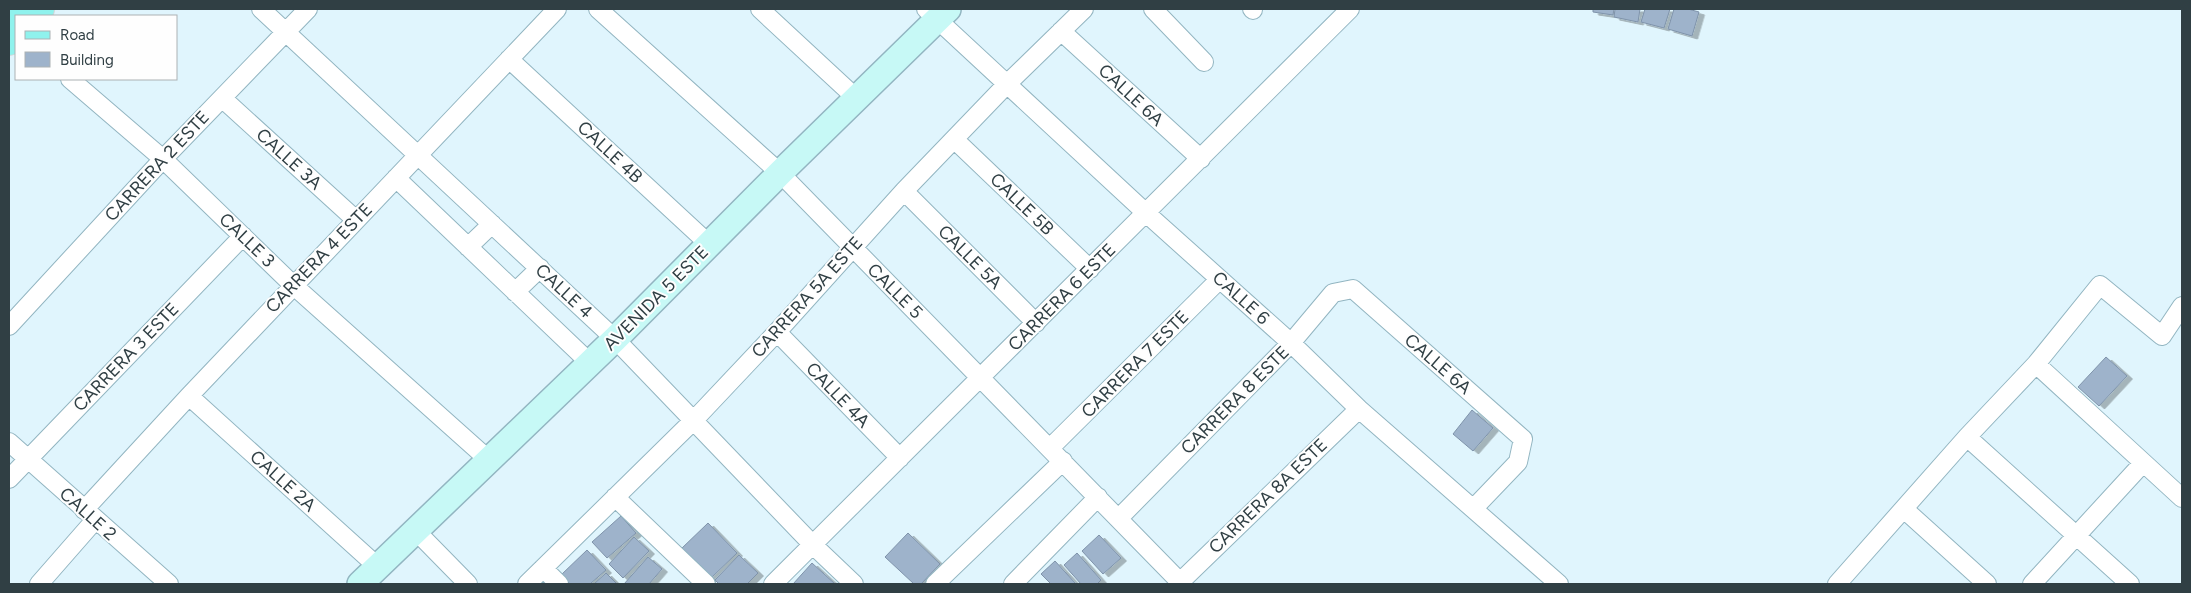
<svg xmlns="http://www.w3.org/2000/svg" width="2191" height="593" viewBox="0 0 2191 593" font-family="Figtree,sans-serif">
<style>
.building{fill:#9eb3cb;stroke:#7f93aa;filter:url(#shadow)}
.lines{fill:none;stroke-linecap:round;stroke-linejoin:round}
.street-casing{stroke:#92b5c1;stroke-width:20}
.secondary-casing{stroke:#92b5c1;stroke-width:28}
.primary-casing{stroke:#d1d5d6;stroke-width:30}
.street{stroke:#fff;stroke-width:18}
.secondary{stroke:#c7f9f6;stroke-width:25}
.primary{stroke:#8ff2ed;stroke-width:28}
.labels{text-anchor:middle;stroke-width:4;stroke-linejoin:round;paint-order:stroke}
.street-label{font-size:18px;fill:#303f44;stroke:#fefefe}
</style>
<defs>
<filter id="shadow"><feDropShadow dx="5.5" dy="3" stdDeviation="0" flood-color="#0004"/></filter>
</defs>
<rect width="100%" height="100%" fill="#e0f5fd"/>
<path class="building" d="M 1593,9 L 1614,9 L 1613,15 L 1593,12 Z
M 1615,9 L 1640,9 L 1638,22 L 1614,17 Z
M 1645,9 L 1670,9 L 1664,28 L 1641,22 Z
M 1674,9 L 1688,9 L 1699,12 L 1692,36 L 1668,29 Z
M 2106,357 L 2127,376 L 2099,406 L 2078,387 Z
M 1472,410 L 1493,428 L 1473,451 L 1453,434 Z
M 621,516 L 636,533 L 607,558 L 592,542 Z
M 708,523 L 737,553 L 709,580 L 681,549 Z
M 908,533 L 940,564 L 921,584 L 914,584 L 885,557 Z
M 1099,535 L 1121,558 L 1103,574 L 1082,551 Z
M 634,537 L 649,551 L 623,578 L 609,564 Z
M 587,550 L 606,570 L 590,584 L 570,584 L 561,575 Z
M 1077,553 L 1101,580 L 1097,584 L 1081,584 L 1064,565 Z
M 739,555 L 758,573 L 747,584 L 719,584 L 715,580 Z
M 648,557 L 662,569 L 649,584 L 624,584 Z
M 1055,561 L 1076,584 L 1051,584 L 1041,574 Z
M 812,563 L 835,584 L 793,584 Z
M 606,573 L 617,584 L 594,584 Z"/>
<g class="lines">
<g class="street-casing">
<path id="street" d="M 261,9 L 615,339 L 813,545 L 854,584
M 598,9 L 780,173 L 1182,584
M 760,9 L 856,98
M 926,9 L 1146,213 L 1291,343 L 1359,409 L 1559,584
M 1153,9 L 1204,62
M 1252,9 L 1253,10
M 1061,31 L 1201,159
M 509,59 L 710,245
M 70,79 L 163,159 L 293,285 L 490,461
M 222,98 L 356,220
M 955,140 L 1090,269
M 396,178 L 590,363
M 904,191 L 1036,323
M 468,247 L 492,224
M 515,292 L 540,268
M 9,326 L 163,159 L 308,9
M 777,332 L 900,458
M 2036,364 L 2182,498
M 189,396 L 378,567
M 1967,437 L 2130,584
M 9,442 L 169,584
M 1050,448 L 1220,279
M 9,479 L 243,236
M 615,497 L 706,584
M 1904,509 L 1987,584
M 84,510 L 189,396 L 557,9
M 1119,518 L 1291,343 L 1333,293 L 1353,289 L 1523,439 L 1518,462 L 1474,508
M 416,531 L 468,584
M 543,568 L 559,584
M 39,584 L 95,520
M 527,584 L 694,420 L 777,332 L 904,191 L 1007,84 L 1084,9
M 773,584 L 1350,9
M 935,584 L 1063,461
M 1013,584 L 1098,497
M 1178,584 L 1359,409
M 1837,584 L 1967,437 L 2036,364 L 2100,285 L 2162,336 L 2182,306
M 2032,584 L 2143,463"/>
</g>
<g class="secondary-casing">
<path id="secondary" d="M 360,584 L 615,339 L 780,173 L 948,9"/>
</g>
<g class="primary-casing">
<path id="primary" d="M 9,10 L 10,9
M 33,16 L 40,9
M 9,41 L 16,34"/>
</g>
<use href="#street" class="street"/>
<use href="#secondary" class="secondary"/>
<use href="#primary" class="primary"/>
</g>
<g class="labels">
<g class="street-label">
<text transform="translate(1131 95) rotate(43)" y="6">CALLE 6A</text>
<text transform="translate(610 152) rotate(43)" y="6">CALLE 4B</text>
<text transform="translate(289 159) rotate(42)" y="6">CALLE 3A</text>
<text transform="translate(157 166) rotate(-47)" y="6">CARRERA 2 ESTE</text>
<text transform="translate(1022 204) rotate(44)" y="6">CALLE 5B</text>
<text transform="translate(247 240) rotate(44)" y="6">CALLE 3</text>
<text transform="translate(970 257) rotate(45)" y="6">CALLE 5A</text>
<text transform="translate(319 258) rotate(-46)" y="6">CARRERA 4 ESTE</text>
<text transform="translate(564 291) rotate(43)" y="6">CALLE 4</text>
<text transform="translate(895 291) rotate(45)" y="6">CALLE 5</text>
<text transform="translate(807 297) rotate(-48)" y="6">CARRERA 5A ESTE</text>
<text transform="translate(1062 297) rotate(-45)" y="6">CARRERA 6 ESTE</text>
<text transform="translate(656 298) rotate(-45)" y="6">AVENIDA 5 ESTE</text>
<text transform="translate(1241 298) rotate(42)" y="6">CALLE 6</text>
<text transform="translate(126 357) rotate(-46)" y="6">CARRERA 3 ESTE</text>
<text transform="translate(1135 364) rotate(-45)" y="6">CARRERA 7 ESTE</text>
<text transform="translate(1438 364) rotate(41)" y="6">CALLE 6A</text>
<text transform="translate(838 395) rotate(46)" y="6">CALLE 4A</text>
<text transform="translate(1235 400) rotate(-45)" y="6">CARRERA 8 ESTE</text>
<text transform="translate(283 481) rotate(42)" y="6">CALLE 2A</text>
<text transform="translate(1268 496) rotate(-44)" y="6">CARRERA 8A ESTE</text>
<text transform="translate(88 514) rotate(42)" y="6">CALLE 2</text>
</g>
</g>
<rect width="2191" height="593" fill="none" stroke="#303f44" stroke-width="20"/>
<rect x="15" y="15" width="162" height="65" fill="#fefefe" stroke="#acb2b4"/>
<rect x="25" y="31" width="25" height="8" fill="#8ff2ed" stroke="#acb2b4"/>
<text x="60" y="40" font-size="15" fill="#303f44">Road</text>
<rect x="25" y="52" width="25" height="15" fill="#9eb3cb" stroke="#acb2b4"/>
<text x="60" y="65" font-size="15" fill="#303f44">Building</text>
</svg>
